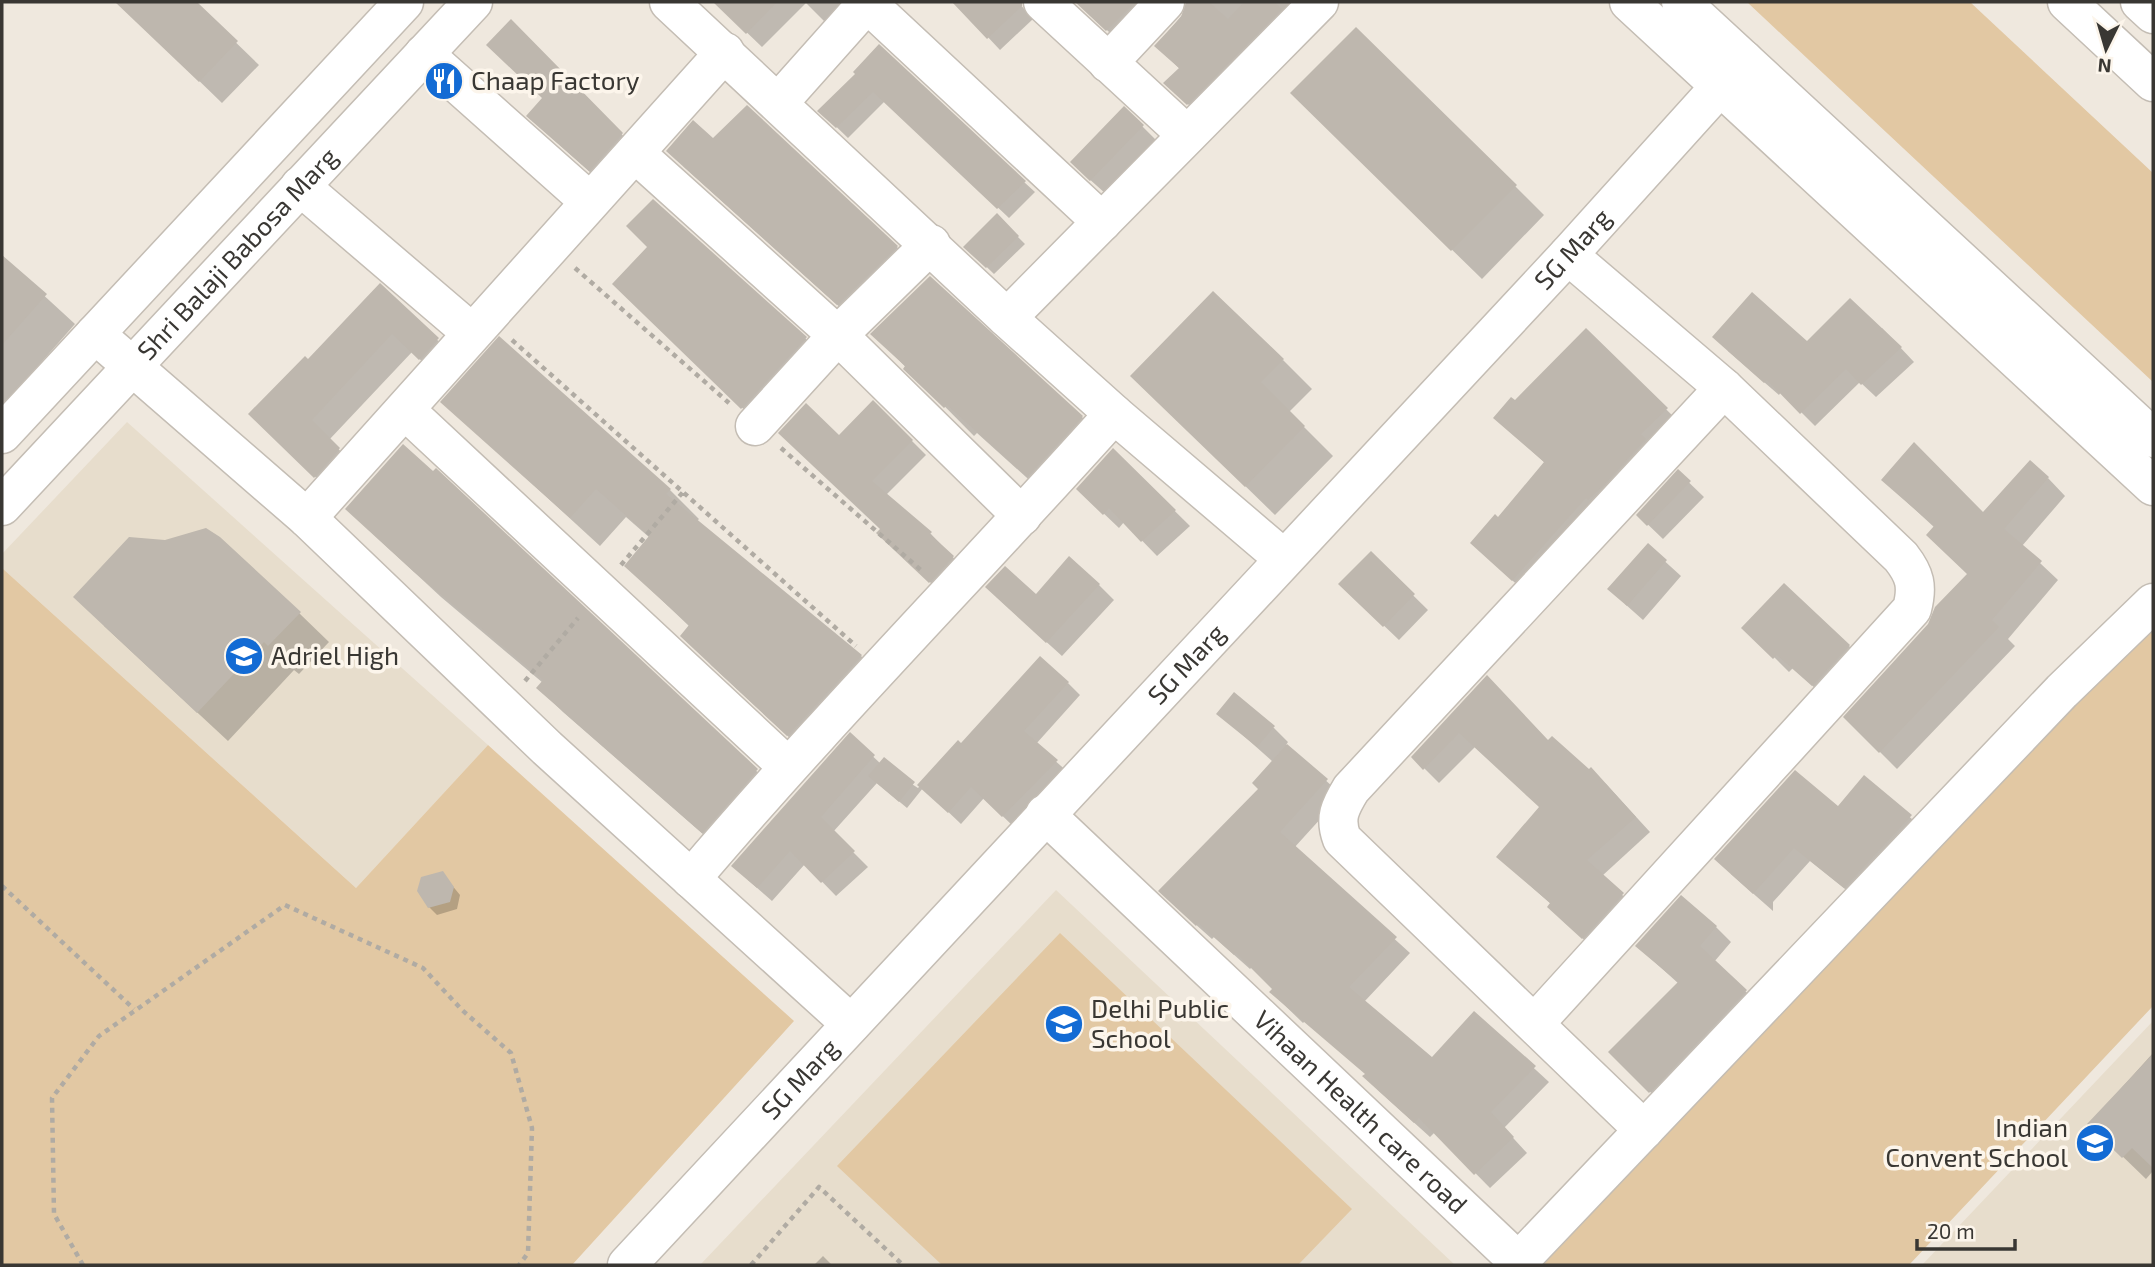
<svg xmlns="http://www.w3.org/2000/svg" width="2155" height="1267" viewBox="0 0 2155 1267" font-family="'Exo 2',sans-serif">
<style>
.built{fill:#e7ddcc}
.green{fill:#e2c8a3}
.shadow{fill:#0003}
.building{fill:#beb7ae}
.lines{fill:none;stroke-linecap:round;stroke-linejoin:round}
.minor-casing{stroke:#c4bdb4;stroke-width:41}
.path{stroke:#b0aba3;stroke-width:4.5;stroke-dasharray:5 5;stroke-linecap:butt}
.minor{stroke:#fff;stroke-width:38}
.labels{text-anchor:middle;stroke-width:7;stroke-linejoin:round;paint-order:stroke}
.poi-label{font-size:26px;fill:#393733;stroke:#fcf5eb;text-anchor:start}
.street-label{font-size:26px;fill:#393733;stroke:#fcf5eb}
</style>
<rect width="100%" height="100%" fill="#efe8de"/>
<path class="built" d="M 127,422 L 488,745 L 356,888 L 2,568 L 2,554 Z
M 1056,890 L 1455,1265 L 700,1265 Z
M 2153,1021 L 2153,1265 L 1922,1265 Z"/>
<path class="green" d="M 1747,2 L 1970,2 L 2153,173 L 2153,382 Z
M 2,568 L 356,888 L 488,745 L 794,1021 L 572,1265 L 2,1265 Z
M 2153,618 L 2153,1006 L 1909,1265 L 1543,1265 Z
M 1060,933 L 1352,1209 L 1298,1265 L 942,1265 L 837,1166 Z"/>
<path class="shadow" d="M 140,2 L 194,2 L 259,65 L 222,103 L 129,13 Z
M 715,2 L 850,2 L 834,31 L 806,3 L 762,47 Z
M 955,2 L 1018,2 L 1033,19 L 1000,50 Z
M 1076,2 L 1161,2 L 1119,41 Z
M 1188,2 L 1312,2 L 1200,115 L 1178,95 L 1180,69 L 1156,46 L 1188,8 Z
M 511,21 L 634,147 L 602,183 L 541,128 L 544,98 Z
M 857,74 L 1024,182 L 1035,192 L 1009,218 L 885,101 L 848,138 L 820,111 Z
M 1321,122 L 1515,186 L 1544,215 L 1482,279 Z
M 1142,126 L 1157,141 L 1106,194 L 1087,177 Z
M 683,166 L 897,247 L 911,262 L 853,319 Z
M 997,216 L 1025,244 L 994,274 L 966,247 Z
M 2,257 L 75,324 L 2,407 Z
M 380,285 L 456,358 L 439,377 L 412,352 L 329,440 L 358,468 L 334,495 L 270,433 L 308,361 Z
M 629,299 L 805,338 L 820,353 L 757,422 Z
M 1882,328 L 1914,362 L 1876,397 L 1860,382 L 1815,426 L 1781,392 L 1779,395 L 1728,351 L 1807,344 Z
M 1586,330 L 1681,424 L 1527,594 L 1487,557 L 1498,519 L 1545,463 L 1496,418 L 1516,403 Z
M 873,334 L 1082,417 L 1111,446 L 1057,505 L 977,433 L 974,436 Z
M 1283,360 L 1312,389 L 1289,412 L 1333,456 L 1275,515 L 1162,405 Z
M 443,402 L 670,490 L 699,519 L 697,521 L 861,656 L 890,685 L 818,764 L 711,665 L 690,627 L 626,566 L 650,538 L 626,517 L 600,546 Z
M 873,402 L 926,455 L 886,495 L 931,534 L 966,571 L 944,595 L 892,547 L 839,437 Z
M 1113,450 L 1190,526 L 1157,556 L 1124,522 L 1119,528 L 1078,489 Z
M 436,471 L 782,795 L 728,856 L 563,712 L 539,688 L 543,683 L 441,597 L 372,533 Z
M 1678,472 L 1704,497 L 1663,539 L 1638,515 Z
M 2048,478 L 2065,496 L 2022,546 L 2058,580 L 2008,639 L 2015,646 L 1897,769 L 1845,717 L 1930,625 L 1969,575 L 1935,528 L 1883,480 L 1984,514 Z
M 1648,546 L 1681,576 L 1643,620 L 1625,604 Z
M 1371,554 L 1428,610 L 1399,640 L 1356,599 Z
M 1099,585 L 1114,600 L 1062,656 L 1002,602 Z
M 299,613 L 329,642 L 299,674 L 294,670 L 228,741 L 104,626 Z
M 1744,627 L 1849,646 L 1864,661 L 1828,700 L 1793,668 L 1789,672 Z
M 1487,678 L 1549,742 L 1606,784 L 1650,832 L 1602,876 L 1637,909 L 1598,952 L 1564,922 L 1551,904 L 1498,857 L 1541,807 L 1475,747 L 1439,783 L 1413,757 Z
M 1068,683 L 1080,695 L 1036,744 L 1069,773 L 1015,828 L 984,798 L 961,824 L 923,788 L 907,808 L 877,783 L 833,832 L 868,867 L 836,896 L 805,864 L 772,901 L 748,880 L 850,735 L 881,764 L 918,788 L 958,743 L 961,746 Z
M 1218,713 L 1274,728 L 1288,742 L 1286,745 L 1342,795 L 1294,848 L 1410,953 L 1364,1002 L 1432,1060 L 1474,1013 L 1549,1082 L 1504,1128 L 1527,1153 L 1490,1188 L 1435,1132 L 1430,1137 L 1379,1091 L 1366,1074 L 1305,1021 L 1303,1023 L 1271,992 L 1275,989 L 1252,967 L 1250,969 L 1214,937 L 1212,939 L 1175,906 L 1260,789 L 1273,762 Z
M 1864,778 L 1926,831 L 1860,901 L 1810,861 L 1773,902 L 1773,911 L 1731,874 L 1838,808 Z
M 442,873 L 460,895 L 457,909 L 437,915 L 429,907 Z
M 1716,927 L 1731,942 L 1714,962 L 1761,1006 L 1665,1107 L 1611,1052 L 1679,984 L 1637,946 Z
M 2153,1053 L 2153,1171 L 2146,1179 L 2089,1124 Z
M 823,1256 L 832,1265 L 814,1265 Z"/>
<path class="building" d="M 115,2 L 197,2 L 238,41 L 199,82 Z
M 713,2 L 777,2 L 746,34 Z
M 952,2 L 1022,2 L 1022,6 L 987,39 Z
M 1075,2 L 1135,2 L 1106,31 Z
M 1186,2 L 1209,2 L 1228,19 L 1244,2 L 1274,2 L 1282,9 L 1187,105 L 1163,83 L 1179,68 L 1154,46 L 1181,17 Z
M 511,19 L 623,133 L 589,171 L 526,116 L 542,98 L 486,45 Z
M 1356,27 L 1517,185 L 1451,251 L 1290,93 Z
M 879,44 L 1026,181 L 997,209 L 873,92 L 836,128 L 817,111 L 855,74 L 853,72 Z
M 747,105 L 898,246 L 837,305 L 666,151 L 693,120 L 713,138 Z
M 1124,106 L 1144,125 L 1090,181 L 1070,162 Z
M 653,199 L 807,337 L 741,409 L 612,284 L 647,247 L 626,226 Z
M 997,213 L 1019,236 L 986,268 L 963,247 Z
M 2,255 L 47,294 L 2,345 Z
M 930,276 L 1083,416 L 1027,477 L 947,405 L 944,408 L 903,369 L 905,366 L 870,334 Z
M 380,283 L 439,338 L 419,360 L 392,334 L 312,420 L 340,448 L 314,478 L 248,414 L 305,356 L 308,359 Z
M 1213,291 L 1284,359 L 1261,382 L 1305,426 L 1245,487 L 1130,376 Z
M 1752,292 L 1807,341 L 1850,298 L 1902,347 L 1861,385 L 1846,369 L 1800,414 L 1767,380 L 1764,383 L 1712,337 Z
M 1586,328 L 1668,408 L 1641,434 L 1646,439 L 1604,485 L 1588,500 L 1586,498 L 1512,581 L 1470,543 L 1495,514 L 1498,517 L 1544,462 L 1493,418 L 1511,397 L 1515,400 Z
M 499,336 L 671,489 L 666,494 L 862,655 L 787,736 L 680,636 L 689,625 L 624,566 L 649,536 L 596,489 L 570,518 L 440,402 Z
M 873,400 L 913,440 L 872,481 L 932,532 L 930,534 L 954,556 L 929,583 L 876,533 L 880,529 L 778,433 L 806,403 L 839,435 Z
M 1914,442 L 1983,512 L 2030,460 L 2049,477 L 2004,529 L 2042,561 L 1992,620 L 1999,627 L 1879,753 L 1843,717 L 1928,624 L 1935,607 L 1967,574 L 1926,535 L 1934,526 L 1881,480 Z
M 403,444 L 433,471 L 436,468 L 758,769 L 702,833 L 536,688 L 543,680 L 414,572 L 345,509 Z
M 1113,448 L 1176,510 L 1141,542 L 1109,508 L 1103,515 L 1076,489 Z
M 1678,469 L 1691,481 L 1647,526 L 1636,515 Z
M 206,528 L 220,537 L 301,612 L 268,646 L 264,642 L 197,713 L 73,597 L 129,537 L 165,540 Z
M 1648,543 L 1667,560 L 1627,606 L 1607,589 Z
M 1371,551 L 1415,594 L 1383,627 L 1338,584 Z
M 1069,556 L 1100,584 L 1046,643 L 985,587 L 1005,566 L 1036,594 Z
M 1784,583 L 1850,645 L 1812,686 L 1777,655 L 1773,659 L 1741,628 Z
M 1040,656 L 1069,682 L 1024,731 L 1058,760 L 1002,817 L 971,787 L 948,813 L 917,785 L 958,740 L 961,743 Z
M 1487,675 L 1548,740 L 1552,736 L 1589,769 L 1591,767 L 1636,817 L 1587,860 L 1624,893 L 1582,939 L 1547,907 L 1550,903 L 1496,857 L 1539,807 L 1459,733 L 1423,770 L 1411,757 Z
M 1234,692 L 1275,726 L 1257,747 L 1216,714 Z
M 850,732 L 875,755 L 821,817 L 855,851 L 821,883 L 790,851 L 757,888 L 731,866 Z
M 1287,744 L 1328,779 L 1280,832 L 1397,937 L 1349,987 L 1432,1057 L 1474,1011 L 1536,1066 L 1491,1112 L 1514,1137 L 1474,1175 L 1419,1118 L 1414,1123 L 1362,1076 L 1365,1074 L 1269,992 L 1272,989 L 1236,953 L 1234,955 L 1198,923 L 1196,926 L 1158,891 L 1258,789 L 1252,783 Z
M 884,757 L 915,782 L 899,802 L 868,776 Z
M 1795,770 L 1838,806 L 1864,775 L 1912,815 L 1844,888 L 1794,848 L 1753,894 L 1714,859 Z
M 443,871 L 454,887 L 450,902 L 428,908 L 417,891 L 421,877 Z
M 1681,895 L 1717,926 L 1700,946 L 1747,990 L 1649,1093 L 1608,1052 L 1678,982 L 1635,946 Z
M 2153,1054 L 2153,1168 L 2132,1148 L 2122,1158 L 2087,1124 Z"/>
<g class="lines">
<g class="minor-casing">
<g id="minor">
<path d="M 669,2 L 1007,318 L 1114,414 L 1283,558"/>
<path d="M 1043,2 L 1187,135"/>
<path d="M 1629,2 L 2153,486"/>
<path d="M 1681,2 L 2153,438"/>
<path d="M 2067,2 L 2153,82"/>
<path d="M 2140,2 L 2153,14"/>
<path d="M 867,3 L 1102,222"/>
<path d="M 424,54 L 589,201"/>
<path d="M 1108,63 L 1165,2"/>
<path d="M 779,102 L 868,2"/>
<path d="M 635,153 L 846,343 L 1022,516"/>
<path d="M 300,186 L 472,333"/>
<path d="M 1007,318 L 1319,2"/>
<path d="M 95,334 L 307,518 L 547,748 L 851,1024"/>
<path d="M 405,410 L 787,766"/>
<path d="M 755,426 L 837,336 L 931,244"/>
<path d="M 2,434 L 404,2"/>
<path id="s1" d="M 2,506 L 473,2"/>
<path d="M 307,518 L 725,52"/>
<path id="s2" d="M 1045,814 L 1522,1265"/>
<path d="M 691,879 C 827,719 974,570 1114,414"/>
<path d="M 1535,1023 L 1912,609 C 1918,586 1915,575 1901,557 L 1724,388 L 1568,255"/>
<path d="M 1644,1130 L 1342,839 C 1334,818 1340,807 1351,789 L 1724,388"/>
<path d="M 1518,1262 L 2062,691 L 2153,603"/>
<path id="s3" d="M 627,1265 L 1568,255 L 1744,60"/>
</g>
</g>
<path class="path" d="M 575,268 L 729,403
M 512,340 L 856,646
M 781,448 L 922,571
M 621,565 L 683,492
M 525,681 L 578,618
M 2,886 L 134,1009
M 83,1265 L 54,1214 L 52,1098 L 99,1036 L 285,905 L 423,968 L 462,1010 L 511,1053 L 532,1128 L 528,1253 L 519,1265
M 751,1265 L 819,1187 L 903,1265"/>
<use href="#minor" class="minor"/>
</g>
<defs>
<g id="restaurant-disc" transform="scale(2.0125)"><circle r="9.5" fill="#136bd4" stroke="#fcf5eb"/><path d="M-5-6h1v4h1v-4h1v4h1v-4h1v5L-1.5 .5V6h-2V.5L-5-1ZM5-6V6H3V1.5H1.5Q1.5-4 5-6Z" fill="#fff"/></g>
<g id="school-disc" transform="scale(2.0125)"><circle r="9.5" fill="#136bd4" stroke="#fcf5eb"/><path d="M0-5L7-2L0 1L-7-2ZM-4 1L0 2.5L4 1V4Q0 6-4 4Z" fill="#fff"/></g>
</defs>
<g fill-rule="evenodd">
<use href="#restaurant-disc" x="444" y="81"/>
<use href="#school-disc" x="244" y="656"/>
<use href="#school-disc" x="1064" y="1024"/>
<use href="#school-disc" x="2095" y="1143"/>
</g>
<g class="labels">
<g class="poi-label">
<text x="471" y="90">Chaap Factory</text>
<text x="271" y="665">Adriel High</text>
<text x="1091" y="1018">Delhi Public<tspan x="1091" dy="30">School</tspan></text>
<text x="2068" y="1137" text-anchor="end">Indian<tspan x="2068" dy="30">Convent School</tspan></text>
</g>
<g class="street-label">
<text dy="9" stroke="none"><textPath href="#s3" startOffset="1388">SG Marg</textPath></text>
<text dy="9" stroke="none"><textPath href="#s1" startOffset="345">Shri Balaji Babosa Marg</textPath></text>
<text dy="9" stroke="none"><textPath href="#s3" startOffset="821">SG Marg</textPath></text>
<text dy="9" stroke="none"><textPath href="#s3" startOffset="254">SG Marg</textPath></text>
<text dy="9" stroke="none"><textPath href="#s2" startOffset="434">Vihaan Health care road</textPath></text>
</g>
</g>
<rect width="2155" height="1267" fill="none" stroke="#393733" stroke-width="7"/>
<g transform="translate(2106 49) rotate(185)" stroke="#fcf5eb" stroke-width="5" paint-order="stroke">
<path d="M0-5L12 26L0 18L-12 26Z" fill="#393733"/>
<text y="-10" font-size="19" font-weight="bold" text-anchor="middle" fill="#393733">N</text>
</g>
<path d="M1917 1239v10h98v-10" fill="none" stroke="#393733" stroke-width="3.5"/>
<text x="1927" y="1239" font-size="21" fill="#393733" stroke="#fcf5eb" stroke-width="5" paint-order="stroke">20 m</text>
</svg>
